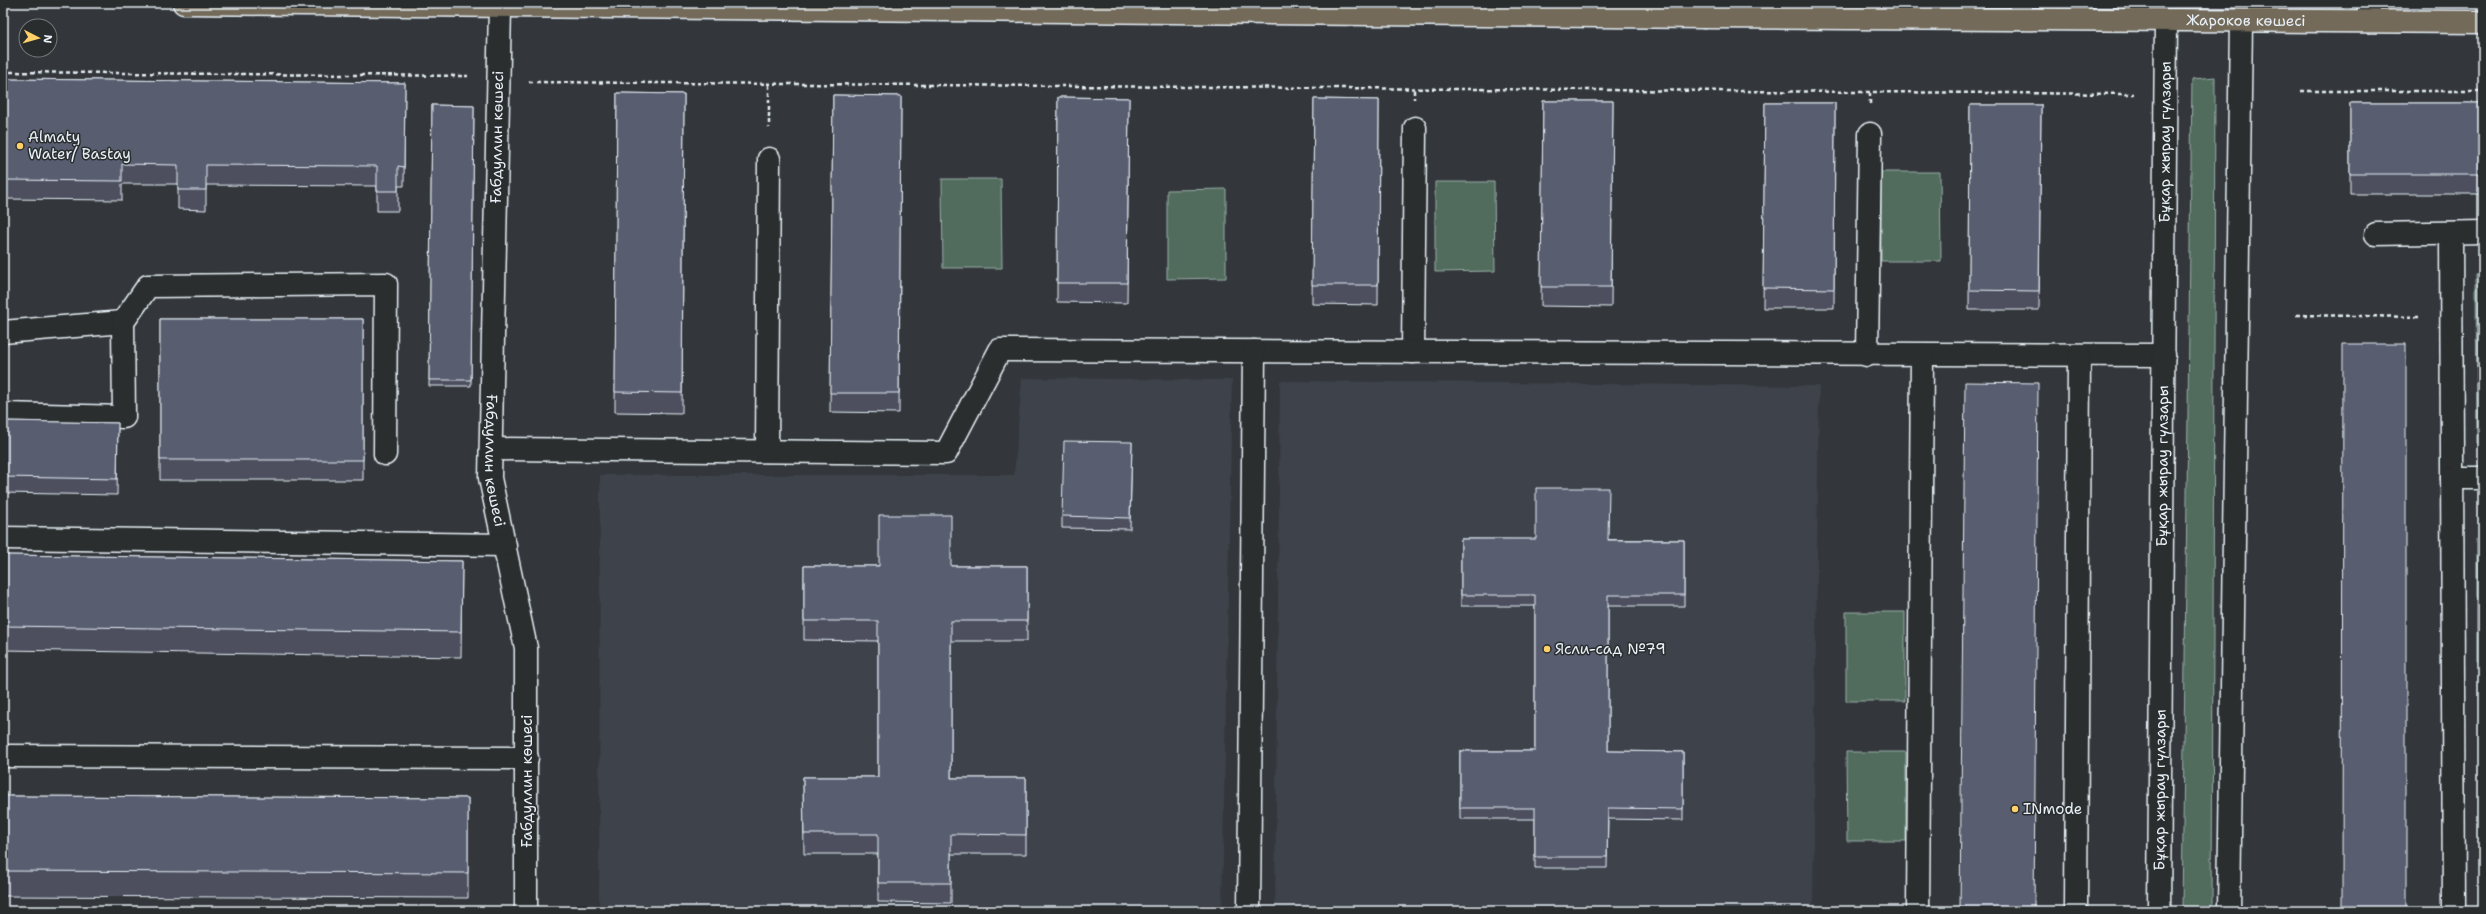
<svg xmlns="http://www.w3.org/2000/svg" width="2486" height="914" viewBox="0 0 2486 914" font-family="'Shantell Sans',sans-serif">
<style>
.built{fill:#3e424b}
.green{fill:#516c5c;stroke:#9caeaa}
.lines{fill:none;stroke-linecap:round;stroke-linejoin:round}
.minor-casing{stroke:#e8f1f8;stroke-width:25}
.major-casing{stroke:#e8f1f8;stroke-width:25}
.path{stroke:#e8f1f8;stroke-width:2.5;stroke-dasharray:4 3;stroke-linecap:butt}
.minor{stroke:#2a2d2e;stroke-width:22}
.major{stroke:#736a5a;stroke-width:22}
.wall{fill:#4d505f;stroke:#e8f1f8}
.building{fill:#595d6f;stroke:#e8f1f8}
.poi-dot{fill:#ffd166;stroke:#2a2d2e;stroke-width:1.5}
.labels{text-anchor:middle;stroke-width:3;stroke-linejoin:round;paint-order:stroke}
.street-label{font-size:15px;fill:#e8f1f8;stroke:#2a2d2e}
.poi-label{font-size:15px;fill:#e8f1f8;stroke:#2a2d2e;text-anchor:start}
</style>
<rect width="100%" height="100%" fill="#33373b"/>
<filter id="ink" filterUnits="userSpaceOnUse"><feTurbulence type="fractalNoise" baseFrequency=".025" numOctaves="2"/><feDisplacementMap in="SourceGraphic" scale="8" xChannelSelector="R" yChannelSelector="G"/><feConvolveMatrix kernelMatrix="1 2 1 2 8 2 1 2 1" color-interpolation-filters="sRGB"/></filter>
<g filter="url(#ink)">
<path class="built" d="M 1022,378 L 1232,380 L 1222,911 L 599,911 L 600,475 L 1014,475 Z
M 1280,381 L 1819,386 L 1813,911 L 1275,911 Z"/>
<path class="green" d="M 2215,77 L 2212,911 L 2182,911 L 2192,79 Z
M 1881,172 L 1940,172 L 1941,261 L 1881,261 Z
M 942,179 L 1001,179 L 1002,268 L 943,268 Z
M 1435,182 L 1494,182 L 1495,271 L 1435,272 Z
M 1226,189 L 1226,278 L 1167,279 L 1167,190 Z
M 2476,275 L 2483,275 L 2483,443 L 2477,443 Z
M 2477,540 L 2483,540 L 2483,660 L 2477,660 Z
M 1846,612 L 1905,612 L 1905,701 L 1846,701 Z
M 1846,752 L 1906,752 L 1906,841 L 1847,841 Z"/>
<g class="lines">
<g class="minor-casing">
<g id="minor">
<path d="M 2369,3 L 2369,21"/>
<path id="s1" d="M 500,7 L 490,478 L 526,648 L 526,911"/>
<path d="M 1704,17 L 1704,3"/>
<path d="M 2021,19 L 2021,3"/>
<path d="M 2451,233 L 2454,911"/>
<path d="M 2376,234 L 2483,232"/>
<path d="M 3,332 L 123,322"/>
<path d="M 1413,352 L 1415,128"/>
<path d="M 1867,355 L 1870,134"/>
<path d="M 3,414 L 124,417 L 123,322 L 148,286 L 386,284 L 385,454"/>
<path d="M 491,449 L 946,453 L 1000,350 L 2164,355"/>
<path d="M 767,451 L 769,159"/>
<path d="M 2452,478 L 2483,478"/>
<path d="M 3,538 L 505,545"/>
<path d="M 3,756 L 527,758"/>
<path d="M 1249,911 L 1254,351"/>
<path d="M 1918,911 L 1922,355"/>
<path d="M 2076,911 L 2079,356"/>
<path id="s2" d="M 2159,911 L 2166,20"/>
<path d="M 2229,911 L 2241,21"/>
</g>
</g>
<g class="major-casing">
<g id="major">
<path id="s3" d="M 184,3 L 1704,17 L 2483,22"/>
</g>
</g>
<path class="path" d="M 3,72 L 468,76
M 529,82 L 2134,94
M 769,85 L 769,128
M 1414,90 L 1414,99
M 2301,91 L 2483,91
M 1870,104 L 1870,93
M 2296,315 L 2421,317"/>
<use href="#minor" class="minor"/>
<use href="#major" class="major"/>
</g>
<path class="wall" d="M 3,79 L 405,83 L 404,186 L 398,186 L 398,211 L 377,211 L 377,186 L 206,185 L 206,210 L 178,209 L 178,184 L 122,184 L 122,200 L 3,199 Z
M 617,93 L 684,94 L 682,413 L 615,412 Z
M 833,95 L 901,96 L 899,413 L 830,412 Z
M 1058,97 L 1129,98 L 1127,303 L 1057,302 Z
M 1314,99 L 1379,100 L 1378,305 L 1312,304 Z
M 1543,101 L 1613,101 L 1611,307 L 1541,306 Z
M 1765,103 L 1835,103 L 1834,308 L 1763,308 Z
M 2350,103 L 2483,103 L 2483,194 L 2350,194 Z
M 432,105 L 474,106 L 471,386 L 429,386 Z
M 1970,105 L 2041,105 L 2039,310 L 1969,310 Z
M 160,319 L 363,319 L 363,480 L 160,480 Z
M 3,421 L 118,423 L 117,495 L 3,493 Z
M 1132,442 L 1130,529 L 1062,528 L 1062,516 Z
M 1461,539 L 1684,540 L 1684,606 L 1608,606 L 1608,751 L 1683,752 L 1683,820 L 1608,819 L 1607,868 L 1535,868 L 1535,819 L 1460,819 L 1460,751 L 1535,751 L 1535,606 L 1461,606 Z
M 3,555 L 462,561 L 461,657 L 3,650 Z
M 804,566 L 1027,566 L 1027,641 L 951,641 L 951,778 L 1026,778 L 1026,854 L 951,854 L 951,903 L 878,902 L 878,854 L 804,854 L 803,777 L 878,777 L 878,641 L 804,640 Z
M 3,796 L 468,798 L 468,898 L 3,896 Z"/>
<path class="building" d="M 3,79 L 405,83 L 404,167 L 398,166 L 398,191 L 377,191 L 377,166 L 206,165 L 206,190 L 178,190 L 178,165 L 122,164 L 122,181 L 3,180 Z
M 617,93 L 684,94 L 682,393 L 615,392 Z
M 833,95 L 901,96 L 899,393 L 830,393 Z
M 1058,97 L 1129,98 L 1127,283 L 1057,283 Z
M 1314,99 L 1379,100 L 1378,285 L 1312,285 Z
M 1543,101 L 1613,101 L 1611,287 L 1541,287 Z
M 1765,103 L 1835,103 L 1834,289 L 1763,288 Z
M 2350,103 L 2483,103 L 2483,174 L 2350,174 Z
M 432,105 L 474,106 L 471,380 L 429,380 Z
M 1970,105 L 2041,105 L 2039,291 L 1969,290 Z
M 160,319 L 363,319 L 363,460 L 160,460 Z
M 2343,344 L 2406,344 L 2406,911 L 2342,911 Z
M 1965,382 L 2038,383 L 2034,911 L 1960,911 Z
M 3,421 L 118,423 L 117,479 L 3,477 Z
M 1064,441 L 1132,442 L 1130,518 L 1062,516 Z
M 1536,488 L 1609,488 L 1608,540 L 1684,540 L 1684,595 L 1608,595 L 1608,751 L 1683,752 L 1683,809 L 1608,808 L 1607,857 L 1535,857 L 1535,808 L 1460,808 L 1460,751 L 1535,751 L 1535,595 L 1461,595 L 1461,539 L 1536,539 Z
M 879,515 L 951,515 L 951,566 L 1027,566 L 1027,621 L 951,621 L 951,778 L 1026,778 L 1026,835 L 951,834 L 951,883 L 878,883 L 878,834 L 804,834 L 803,777 L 878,777 L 878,621 L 804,621 L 804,566 L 879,566 Z
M 3,555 L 462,561 L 461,632 L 3,626 Z
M 3,796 L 468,798 L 468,873 L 3,871 Z"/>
</g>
<g class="poi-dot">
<circle cx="20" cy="146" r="4"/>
<circle cx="1547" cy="649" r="4"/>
<circle cx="2015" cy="809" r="4"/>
</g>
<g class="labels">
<g class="street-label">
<text dy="5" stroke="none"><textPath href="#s3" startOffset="2062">Жароков көшесі</textPath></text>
<text transform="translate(497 137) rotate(-89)" y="5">Ғабдуллин көшесі</text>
<text dy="5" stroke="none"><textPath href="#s2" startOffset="769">Бұқар жырау гүлзары</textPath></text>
<text dy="5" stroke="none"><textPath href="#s1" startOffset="454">Ғабдуллин көшесі</textPath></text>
<text dy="5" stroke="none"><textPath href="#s2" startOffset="445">Бұқар жырау гүлзары</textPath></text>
<text transform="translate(527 781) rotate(-90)" y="5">Ғабдуллин көшесі</text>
<text dy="5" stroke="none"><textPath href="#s2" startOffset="121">Бұқар жырау гүлзары</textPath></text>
</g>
<g class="poi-label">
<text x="28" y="142">Almaty<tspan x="28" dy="17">Water/ Bastay</tspan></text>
<text x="1555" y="654">Ясли-сад №79</text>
<text x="2023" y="814">INmode</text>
</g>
</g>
<rect width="2486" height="914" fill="none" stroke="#2a2d2e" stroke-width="16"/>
<rect x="8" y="8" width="2470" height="898" fill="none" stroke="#e8f1f8" stroke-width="1.5" filter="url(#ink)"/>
<g transform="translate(38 38) rotate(96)"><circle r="19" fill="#2a2d2e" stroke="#767b7f"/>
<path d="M0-3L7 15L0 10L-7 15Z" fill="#ffd166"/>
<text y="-6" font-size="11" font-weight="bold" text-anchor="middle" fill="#e8f1f8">N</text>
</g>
</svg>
